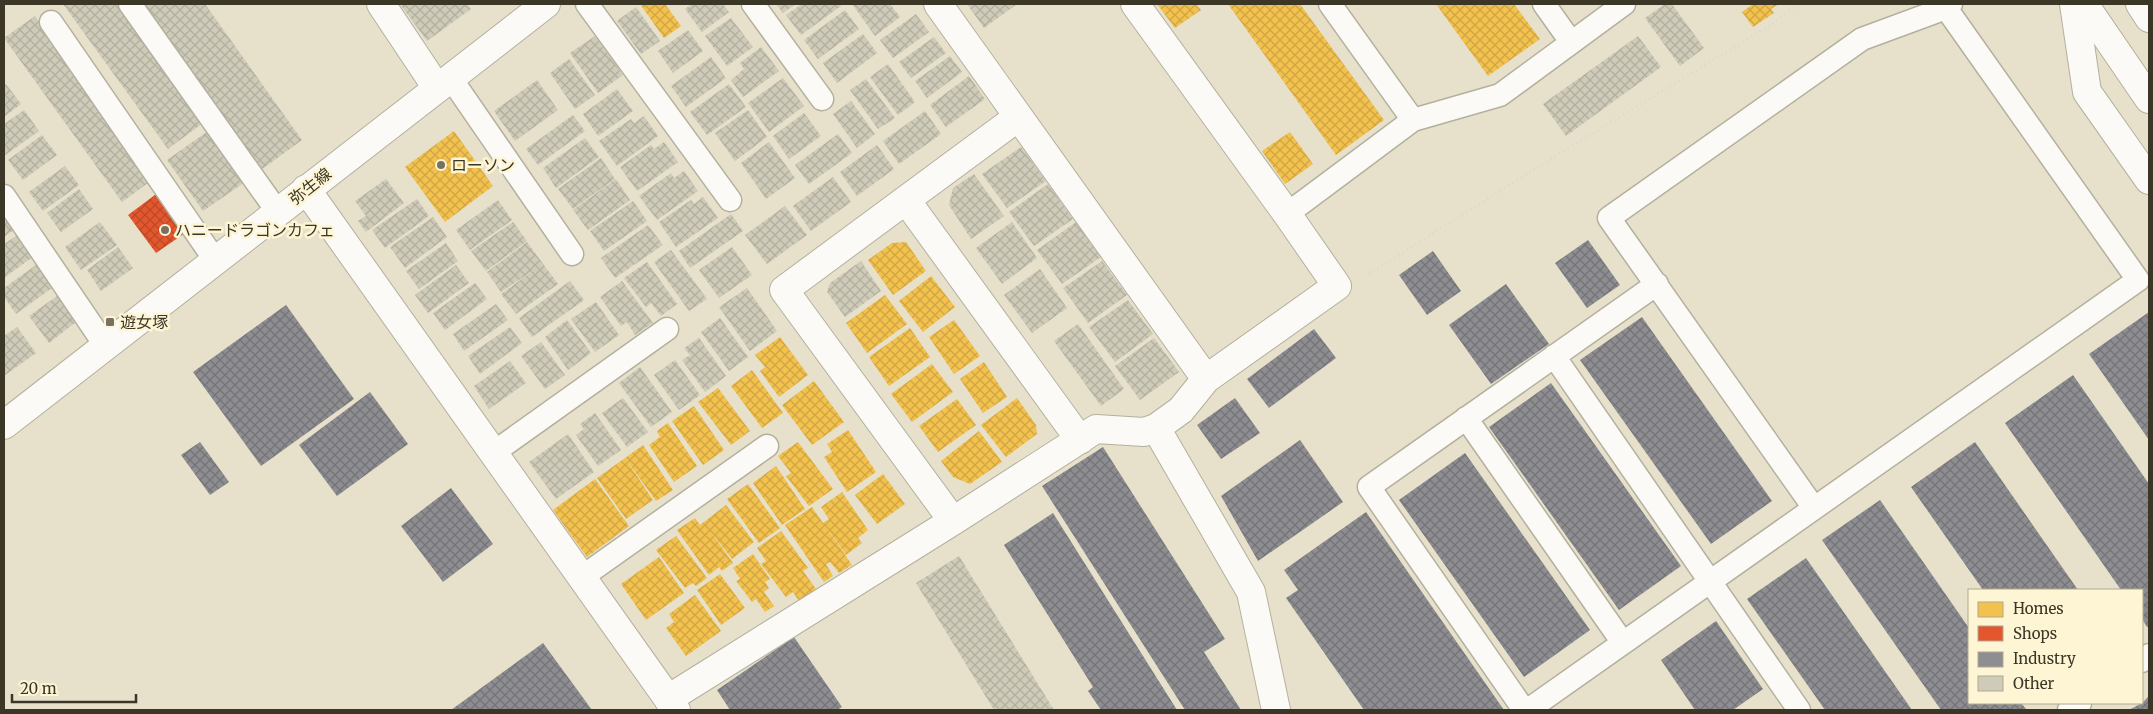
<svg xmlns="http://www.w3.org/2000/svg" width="2153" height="714" viewBox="0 0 2153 714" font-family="Merriweather,'Noto Sans JP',serif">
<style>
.homes{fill:url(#homes-cross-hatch)}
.shops{fill:url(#shops-cross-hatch)}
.industry{fill:url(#industry-cross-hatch)}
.building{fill:url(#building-cross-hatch)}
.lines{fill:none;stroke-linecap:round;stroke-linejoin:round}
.lane-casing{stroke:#b4b09e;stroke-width:25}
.street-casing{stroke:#b4b09e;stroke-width:30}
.secondary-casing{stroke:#b4b09e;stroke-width:30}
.path{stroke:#dad8d1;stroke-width:3;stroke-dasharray:1 4;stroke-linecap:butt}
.lane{stroke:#fbfaf7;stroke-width:22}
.street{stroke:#fbfaf7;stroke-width:28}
.secondary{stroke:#fbfaf7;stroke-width:28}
.poi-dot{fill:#777260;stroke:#fef5d5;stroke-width:2}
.labels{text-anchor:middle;stroke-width:5;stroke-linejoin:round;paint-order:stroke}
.poi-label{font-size:16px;fill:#3b3626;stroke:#fef5d5;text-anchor:start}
.street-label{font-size:16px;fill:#3b3626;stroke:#fef5d5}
</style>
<defs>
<pattern id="homes-cross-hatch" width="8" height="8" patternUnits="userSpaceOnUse" patternTransform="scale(1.25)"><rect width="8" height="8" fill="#f2c14e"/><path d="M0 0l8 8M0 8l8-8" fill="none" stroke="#d0a644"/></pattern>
<pattern id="shops-cross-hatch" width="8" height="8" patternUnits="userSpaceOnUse" patternTransform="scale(1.25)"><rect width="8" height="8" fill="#e4572e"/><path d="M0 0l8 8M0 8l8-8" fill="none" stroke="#ba4927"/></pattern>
<pattern id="industry-cross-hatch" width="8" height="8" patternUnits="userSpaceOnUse" patternTransform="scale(1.25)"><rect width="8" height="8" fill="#8d8d92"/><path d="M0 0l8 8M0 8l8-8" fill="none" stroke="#747477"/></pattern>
<pattern id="building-cross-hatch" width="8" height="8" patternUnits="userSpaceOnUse" patternTransform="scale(1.25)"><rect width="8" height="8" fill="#cfcbb9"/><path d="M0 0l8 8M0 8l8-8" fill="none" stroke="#b3af9f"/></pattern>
</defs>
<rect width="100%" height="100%" fill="#e7e1cb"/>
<path class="homes" d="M 640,4 L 665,4 L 681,26 L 664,38 Z
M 1157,4 L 1196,4 L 1201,10 L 1175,28 Z
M 1228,4 L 1300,4 L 1384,120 L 1336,155 Z
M 1436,4 L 1514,4 L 1540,39 L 1488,76 Z
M 1753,4 L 1779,4 L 1771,9 L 1774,13 L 1753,27 L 1742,12 Z
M 454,131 L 493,186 L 445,222 L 405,167 Z
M 1290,132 L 1313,164 L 1285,184 L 1262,151 Z
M 906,242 L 926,271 L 893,295 L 868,260 L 892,243 Z
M 931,276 L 955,307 L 923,332 L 899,301 Z
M 885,295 L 907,324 L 867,353 L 846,323 Z
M 954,320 L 980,356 L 954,374 L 929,337 Z
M 910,328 L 930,357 L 889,386 L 869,357 Z
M 780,337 L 808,375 L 779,397 L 760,371 L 765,367 L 755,355 Z
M 984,362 L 1007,397 L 983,413 L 960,379 Z
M 932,364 L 953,392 L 912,422 L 891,394 Z
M 752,370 L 783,413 L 762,428 L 731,386 Z
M 814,381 L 844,422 L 812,445 L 782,405 Z
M 718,388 L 750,431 L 731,445 L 698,402 Z
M 1017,398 L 1036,425 L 1037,434 L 1006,457 L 981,425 Z
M 957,399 L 976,425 L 938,452 L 919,426 Z
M 694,406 L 724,450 L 703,465 L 672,421 Z
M 668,423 L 697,466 L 674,482 L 649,445 L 660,437 L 657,431 Z
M 848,430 L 876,472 L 847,492 L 824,457 L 832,452 L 827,444 Z
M 979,431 L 1002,462 L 970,484 L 953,477 L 941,461 Z
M 798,442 L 833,489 L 809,506 L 786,476 L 791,473 L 778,456 Z
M 643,445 L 673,490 L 656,501 L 625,458 Z
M 625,458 L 653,500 L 626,519 L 597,478 Z
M 776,466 L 805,509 L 782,525 L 753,483 Z
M 883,474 L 905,504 L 877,524 L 855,495 Z
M 595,479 L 629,526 L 587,557 L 553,510 Z
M 748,484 L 780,528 L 759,543 L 727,499 Z
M 842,492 L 868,530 L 858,538 L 862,543 L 846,555 L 823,523 L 829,519 L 821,507 Z
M 726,505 L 754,542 L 732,559 L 711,532 L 733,563 L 722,571 L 719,567 L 709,575 L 677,530 L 695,518 L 700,525 Z
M 812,507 L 852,565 L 839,573 L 830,562 L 826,564 L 833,576 L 824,582 L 785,525 Z
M 781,531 L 808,568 L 803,571 L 816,589 L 799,601 L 793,592 L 786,597 L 761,564 L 766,561 L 757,548 Z
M 676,536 L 707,578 L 696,586 L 693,583 L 685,588 L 656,550 Z
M 753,554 L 770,579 L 765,582 L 769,588 L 764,592 L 774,606 L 765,612 L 756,599 L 752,602 L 736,581 L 740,579 L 733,568 Z
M 659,557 L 684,593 L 646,620 L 621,584 Z
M 720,574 L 745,608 L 721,625 L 697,590 Z
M 695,595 L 721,631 L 686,656 L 666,628 L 674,622 L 669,614 Z"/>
<path class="shops" d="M 159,192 L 188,231 L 156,253 L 128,215 Z"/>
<path class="industry" d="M 1588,240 L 1620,285 L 1587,308 L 1555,263 Z
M 1433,251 L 1461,291 L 1427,315 L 1399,275 Z
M 1506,284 L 1549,344 L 1491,384 L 1449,325 Z
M 286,305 L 354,399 L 261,466 L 193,372 Z
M 2149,312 L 2149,440 L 2089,354 Z
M 1642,317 L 1772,501 L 1711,544 L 1580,360 Z
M 1314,329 L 1336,358 L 1269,408 L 1247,379 Z
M 2073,375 L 2149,484 L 2149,626 L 2147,627 L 2142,619 L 2142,590 L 2121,590 L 2005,423 Z
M 1551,383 L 1681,566 L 1619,610 L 1489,427 Z
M 370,392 L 408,444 L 337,496 L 299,445 Z
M 1235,398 L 1260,433 L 1221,459 L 1197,425 Z
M 1300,440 L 1343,502 L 1258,561 L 1221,496 Z
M 200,442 L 229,482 L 210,495 L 181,455 Z
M 1975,442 L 2078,590 L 1983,590 L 1911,487 Z
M 1103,447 L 1225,639 L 1204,652 L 1241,710 L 1185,710 L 1042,486 Z
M 1465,453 L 1590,630 L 1524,677 L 1399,500 Z
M 451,488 L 493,544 L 443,582 L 401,526 Z
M 1880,500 L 1969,628 L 1969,703 L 2021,703 L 2027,710 L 1941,710 L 1822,540 Z
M 1366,512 L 1504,710 L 1364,710 L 1286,598 L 1298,590 L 1284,570 Z
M 1053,513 L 1177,710 L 1101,710 L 1088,691 L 1093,687 L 1004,545 Z
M 1806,558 L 1912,710 L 1825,710 L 1747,599 Z
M 1716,621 L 1763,689 L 1733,710 L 1695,710 L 1661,660 Z
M 794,637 L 842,707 L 837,710 L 730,710 L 717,690 Z
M 543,643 L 592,710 L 451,710 Z
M 2149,696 L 2149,710 L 2129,710 L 2142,703 Z"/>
<path class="building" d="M 63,4 L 117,4 L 203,123 L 168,149 Z
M 143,4 L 205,4 L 302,140 L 261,170 Z
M 400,4 L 467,4 L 471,9 L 427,41 Z
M 692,4 L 723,4 L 729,12 L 702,32 L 685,9 Z
M 776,4 L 796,4 L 783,13 Z
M 802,4 L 840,4 L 841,6 L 801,35 L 786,15 Z
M 852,4 L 890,4 L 900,17 L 875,36 Z
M 967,4 L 1017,4 L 984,28 Z
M 1665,4 L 1672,4 L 1704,48 L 1680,66 L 1645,18 Z
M 636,7 L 660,41 L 641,54 L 617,21 Z
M 845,10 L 859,29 L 818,59 L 804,40 Z
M 916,14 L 929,32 L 893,58 L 880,40 Z
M 35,16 L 152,180 L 122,202 L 4,38 Z
M 731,18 L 753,47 L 727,66 L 705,36 Z
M 688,30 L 703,51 L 673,73 L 658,51 Z
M 863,34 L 877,53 L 837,83 L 823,63 Z
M 595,36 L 623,75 L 598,93 L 570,53 Z
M 1638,36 L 1661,67 L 1566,136 L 1543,104 Z
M 934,37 L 946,53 L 911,78 L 899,62 Z
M 761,47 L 779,71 L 743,97 L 731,80 L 744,69 L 740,63 Z
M 950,56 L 962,72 L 927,98 L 915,81 Z
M 711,57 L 726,78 L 686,107 L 671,86 Z
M 569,59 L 595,95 L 575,109 L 550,73 Z
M 888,64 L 915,102 L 898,115 L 870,77 Z
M 969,76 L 985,99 L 946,127 L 930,105 Z
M 783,78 L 804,106 L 769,132 L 748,103 Z
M 866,79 L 895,118 L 878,129 L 850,90 Z
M 537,80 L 558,110 L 515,141 L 494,111 Z
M 6,84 L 21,104 L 4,117 L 4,86 Z
M 729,84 L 746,107 L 707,135 L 690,112 Z
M 617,89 L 633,111 L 598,136 L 583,114 Z
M 851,101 L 875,134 L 857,148 L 833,114 Z
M 24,110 L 39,131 L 4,156 L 4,124 Z
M 748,110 L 767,137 L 735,161 L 715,133 Z
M 925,111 L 941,134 L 899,164 L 883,141 Z
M 804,113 L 821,136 L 789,159 L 773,136 Z
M 573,115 L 585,131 L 538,165 L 526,149 Z
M 644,116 L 658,136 L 617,166 L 599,141 L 631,119 L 634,123 Z
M 208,131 L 245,182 L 203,211 L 167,160 Z
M 838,134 L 852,153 L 809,184 L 795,165 Z
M 42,135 L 57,155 L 23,180 L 8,160 Z
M 585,138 L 599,157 L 556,188 L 543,168 Z
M 664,142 L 678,162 L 637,191 L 620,167 L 651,145 L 654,149 Z
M 769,142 L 795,178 L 766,199 L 741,163 Z
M 877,145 L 894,169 L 857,196 L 840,172 Z
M 1021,147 L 1046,181 L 1007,208 L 982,174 Z
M 601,158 L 615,179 L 573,209 L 558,189 Z
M 65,166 L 79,185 L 43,211 L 29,192 Z
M 684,171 L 698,191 L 657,220 L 639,196 L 671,173 L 674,178 Z
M 974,174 L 1004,216 L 971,239 L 949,205 L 953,188 Z
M 833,177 L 851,202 L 811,231 L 793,206 Z
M 386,179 L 404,203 L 366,232 L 358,221 L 366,216 L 355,201 Z
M 616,179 L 630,200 L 588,230 L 573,210 Z
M 1048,184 L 1073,219 L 1034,246 L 1009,212 Z
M 79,189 L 93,209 L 61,232 L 47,213 Z
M 703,197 L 718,218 L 676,247 L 659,222 L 691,200 L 694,204 Z
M 417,199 L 429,216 L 385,248 L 372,230 Z
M 498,200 L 512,220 L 470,250 L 456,230 Z
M 633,201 L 647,221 L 604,251 L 590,231 Z
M 785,206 L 807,235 L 767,264 L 745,235 Z
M 4,213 L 15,229 L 4,237 Z
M 731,214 L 743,231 L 690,268 L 679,251 Z
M 433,217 L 447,237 L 405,268 L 390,247 Z
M 100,222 L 117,245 L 81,270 L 65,247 Z
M 513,222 L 527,241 L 486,271 L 471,251 Z
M 1012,222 L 1037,258 L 1002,284 L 976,248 Z
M 1076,222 L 1101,257 L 1062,284 L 1037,250 Z
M 648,225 L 663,245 L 615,278 L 601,258 Z
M 19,234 L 34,256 L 4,278 L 4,244 Z
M 527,242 L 558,284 L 516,314 L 501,294 L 534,270 L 501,292 L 487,272 Z
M 446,243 L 458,261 L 419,289 L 406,271 Z
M 118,247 L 133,268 L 101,291 L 87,270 Z
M 732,247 L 752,275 L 719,298 L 699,270 Z
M 671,250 L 707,299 L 689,311 L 654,262 Z
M 861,261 L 881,291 L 845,317 L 827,292 L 830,283 Z
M 1102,261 L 1127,295 L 1088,323 L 1063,288 Z
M 647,262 L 677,304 L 661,316 L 651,303 L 646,307 L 624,278 Z
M 36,265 L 52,288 L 16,314 L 4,297 L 4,288 Z
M 456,265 L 469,283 L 428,313 L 415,295 Z
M 1040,269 L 1067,308 L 1032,333 L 1004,295 Z
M 570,281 L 584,300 L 532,337 L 519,318 Z
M 622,281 L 653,323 L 635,335 L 627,322 L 621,326 L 600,297 Z
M 475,283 L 487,299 L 445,330 L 433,313 Z
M 747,288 L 777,331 L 750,351 L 719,307 Z
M 57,296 L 76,322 L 49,343 L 29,316 Z
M 1128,300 L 1153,334 L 1115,362 L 1089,327 Z
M 596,302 L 619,335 L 595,352 L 571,319 Z
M 496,304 L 508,320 L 464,351 L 453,334 Z
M 720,318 L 748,357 L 729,371 L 701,332 Z
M 567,320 L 591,353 L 568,370 L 545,337 Z
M 1078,324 L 1124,389 L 1101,406 L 1054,341 Z
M 17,327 L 36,353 L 4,376 L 4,336 Z
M 510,327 L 522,343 L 480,374 L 468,356 Z
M 699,338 L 726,376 L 705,392 L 682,360 L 690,355 L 684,348 Z
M 1154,338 L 1179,372 L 1140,400 L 1115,366 Z
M 541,342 L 565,375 L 545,389 L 521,356 Z
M 675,360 L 700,395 L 679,410 L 654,375 Z
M 510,361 L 526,383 L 489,409 L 474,386 Z
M 640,367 L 672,412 L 651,427 L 619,383 Z
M 623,398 L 648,432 L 627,447 L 602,413 Z
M 595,413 L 621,450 L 598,466 L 576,435 L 584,429 L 580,424 Z
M 568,434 L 594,472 L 556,499 L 529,462 Z
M 959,556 L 1054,710 L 994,710 L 916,583 Z"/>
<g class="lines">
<g class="lane-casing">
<path id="lane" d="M 130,4 L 277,211
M 587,4 L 730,200
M 753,4 L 822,99
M 1330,4 L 1413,120
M 1544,4 L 1571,42
M 51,22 L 215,260
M 450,77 L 572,254
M 4,196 L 105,345
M 1287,214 L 1413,120 L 1500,95 L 1624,4
M 1554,356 L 1799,710
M 1466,418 L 1623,643
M 493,453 L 667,329
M 1814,508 L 1609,218 L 1862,39 L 1946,8 L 1951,4
M 582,577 L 767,446
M 2142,661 L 2149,655
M 1524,710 L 1369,487 L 1657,284
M 1528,710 L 2138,280 L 1946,8
M 2069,710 L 2080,703"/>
</g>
<g class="street-casing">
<path id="street" d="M 381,4 L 437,88
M 938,4 L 1206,379
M 2074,4 L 2087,92 L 2149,180
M 306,189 L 676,710
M 906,200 L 1080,440
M 1156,428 L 1251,592 L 1276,710
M 953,521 L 784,290 L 1018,117
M 668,699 L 953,521 L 1096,429 L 1144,432 L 1156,428 L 1181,410 L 1206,379 L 1337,286 L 1287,214 L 1135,4"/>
</g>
<g class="secondary-casing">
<path id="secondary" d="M 2084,4 L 2149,99
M 2140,4 L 2149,18
M 4,425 L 546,4"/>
</g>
<path class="path" d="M 1369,274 L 1541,165 L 1774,23 L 1798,4"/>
<use href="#lane" class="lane"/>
<use href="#street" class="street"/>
<use href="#secondary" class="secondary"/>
</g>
<g class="poi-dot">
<circle cx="441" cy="165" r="5"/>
<circle cx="165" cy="230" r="5"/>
<rect x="105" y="317" width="10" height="10" rx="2.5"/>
</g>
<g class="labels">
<g class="poi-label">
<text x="451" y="171">ローソン</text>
<text x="175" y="236">ハニードラゴンカフェ</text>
<text x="120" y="328">遊女塚</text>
</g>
<g class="street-label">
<text transform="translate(310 186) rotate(-38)" y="6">弥生線</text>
</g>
</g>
<rect width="2153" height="714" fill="none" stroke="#3b3626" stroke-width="10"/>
<rect x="1968" y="589" width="175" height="115" fill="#fef5d5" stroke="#b0a98f"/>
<rect x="1978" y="602" width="25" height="15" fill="#f2c14e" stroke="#b0a98f"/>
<text x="2013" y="614" font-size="15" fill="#3b3626">Homes</text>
<rect x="1978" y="626" width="25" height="15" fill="#e4572e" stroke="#b0a98f"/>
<text x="2013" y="639" font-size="15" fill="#3b3626">Shops</text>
<rect x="1978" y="652" width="25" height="15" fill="#8d8d92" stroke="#b0a98f"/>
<text x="2013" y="664" font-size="15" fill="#3b3626">Industry</text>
<rect x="1978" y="676" width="25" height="15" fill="#cfcbb9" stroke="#b0a98f"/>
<text x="2013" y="689" font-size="15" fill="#3b3626">Other</text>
<path d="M12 694v8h124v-8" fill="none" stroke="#3b3626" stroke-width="2.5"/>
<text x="20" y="694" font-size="15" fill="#3b3626" stroke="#fef5d5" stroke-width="4" paint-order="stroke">20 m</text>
</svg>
